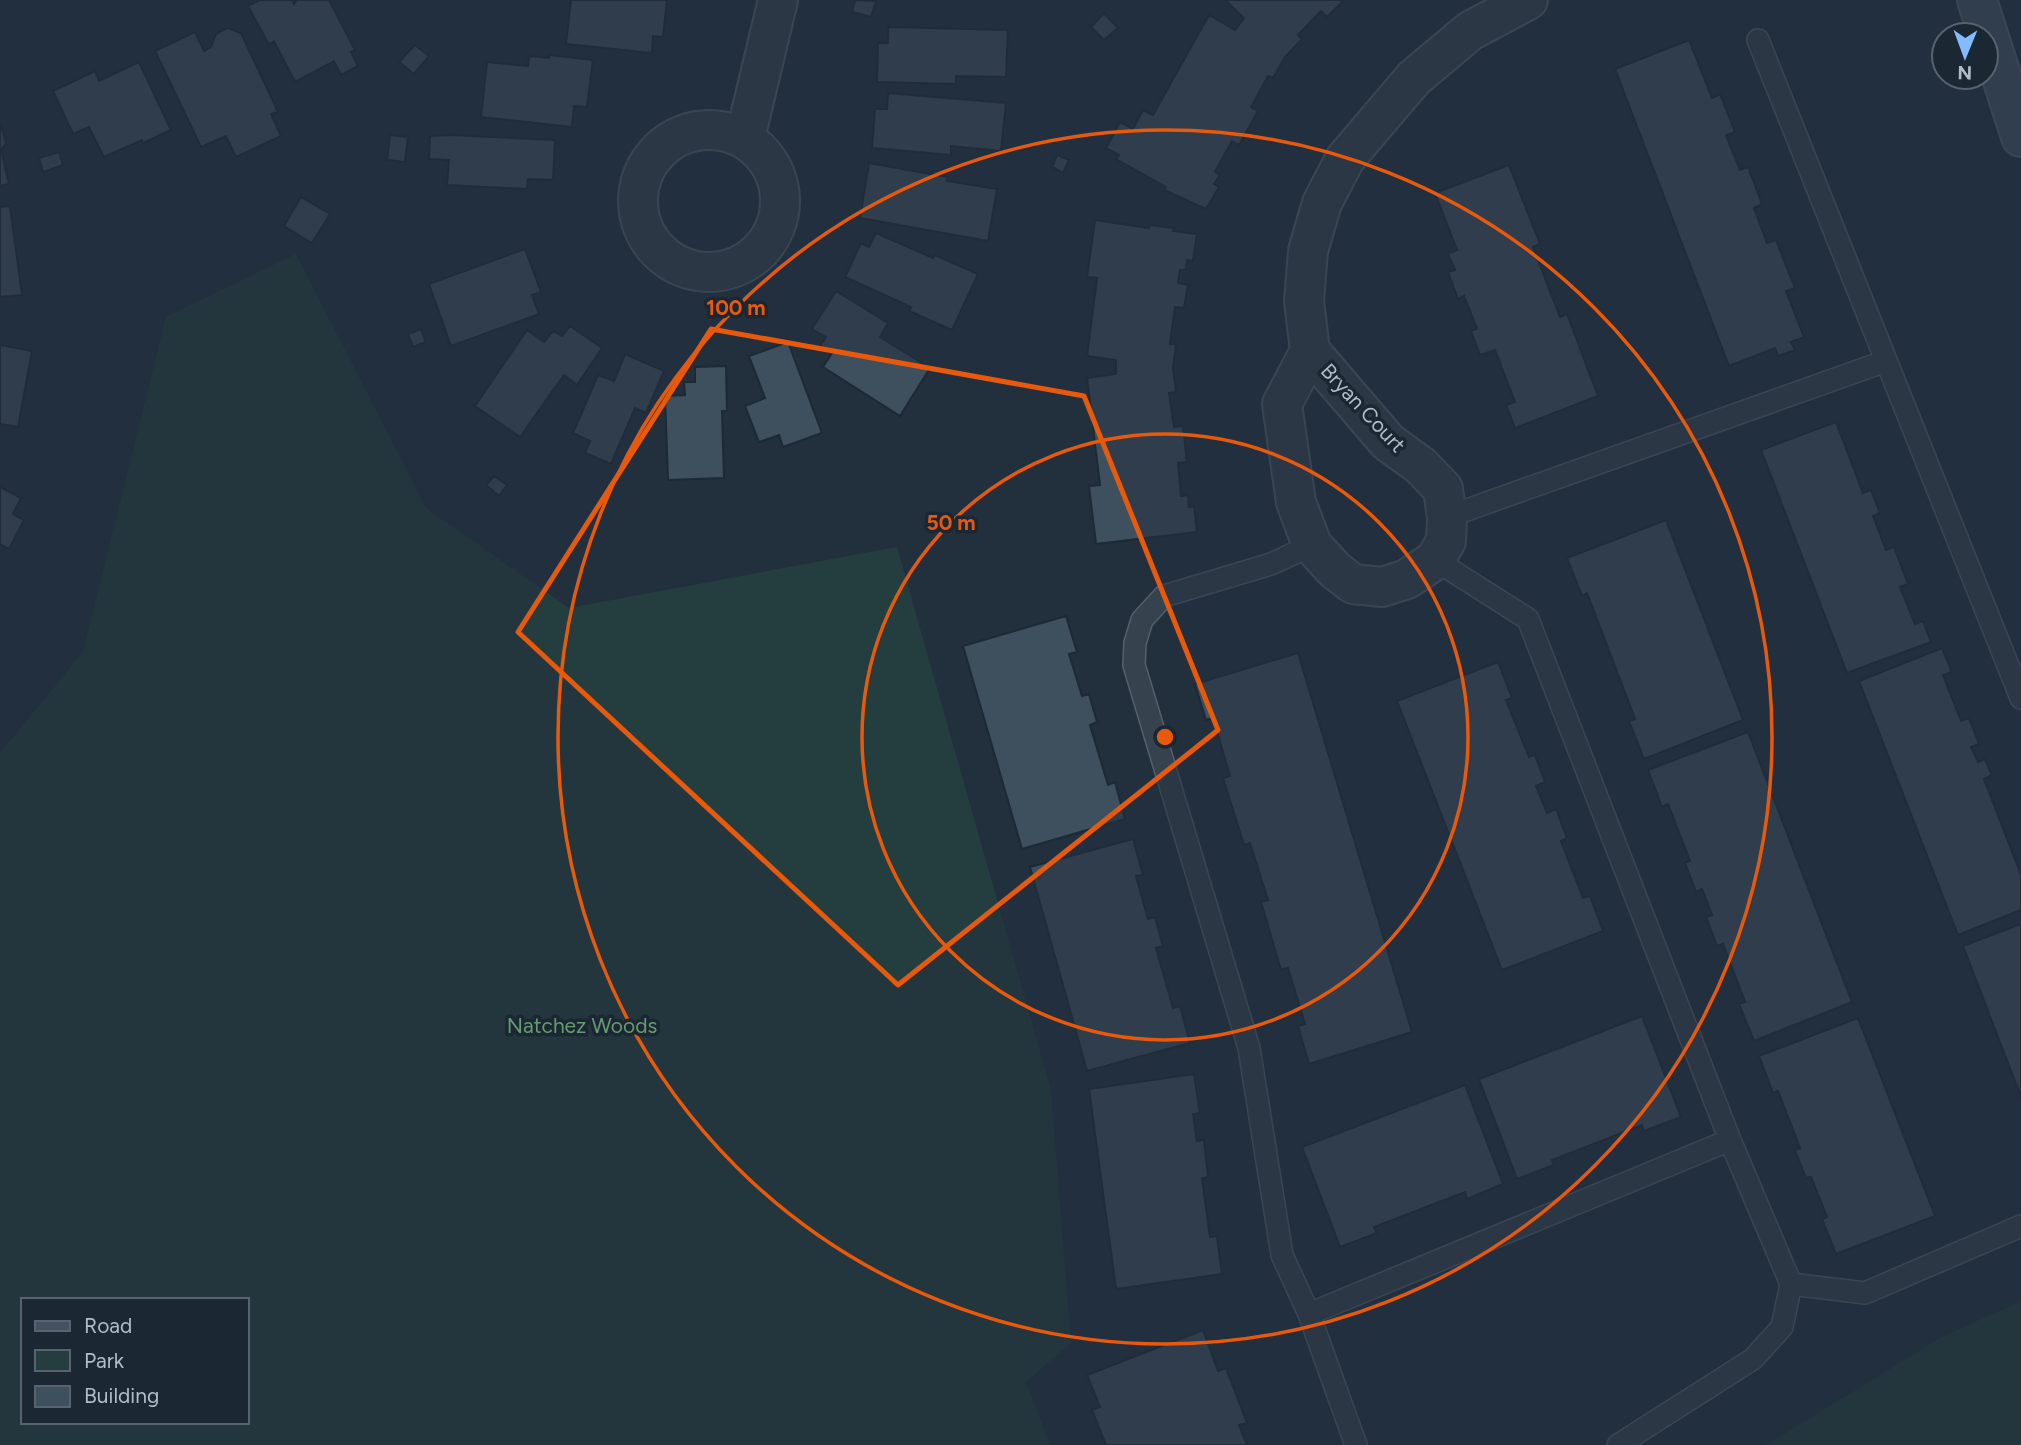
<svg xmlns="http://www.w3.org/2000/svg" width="2021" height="1445" viewBox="0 0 2021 1445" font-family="Figtree,sans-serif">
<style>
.green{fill:#243e3f;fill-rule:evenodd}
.building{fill:#3e4f5e;stroke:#1d2935;stroke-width:2}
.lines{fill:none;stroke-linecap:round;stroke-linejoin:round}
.service-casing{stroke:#54606c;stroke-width:24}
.minor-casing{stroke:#54606c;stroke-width:42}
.secondary-casing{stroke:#54606c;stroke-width:42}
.service{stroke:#36424e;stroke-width:21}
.minor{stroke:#36424e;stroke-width:38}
.secondary{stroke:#445162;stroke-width:38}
.marked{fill:none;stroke:#e8590c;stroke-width:5;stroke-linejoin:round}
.ring{fill:none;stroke:#e8590c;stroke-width:3.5}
.labels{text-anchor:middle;stroke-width:7;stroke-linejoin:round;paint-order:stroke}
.street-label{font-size:21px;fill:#b2bdca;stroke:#1b2733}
.park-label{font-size:21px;fill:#679c6f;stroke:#1b2733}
.centre{fill:#e8590c;stroke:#1b2733;stroke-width:3.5}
.ring-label{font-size:21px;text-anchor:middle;font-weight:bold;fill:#e8590c;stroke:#1b2733;stroke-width:7;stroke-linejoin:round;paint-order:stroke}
</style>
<rect width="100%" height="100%" fill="#22303e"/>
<path class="green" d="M 296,254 L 426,508 L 569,608 L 897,547 L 1051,1090 L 1071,1343 L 1026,1382 L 1050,1445 L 0,1445 L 0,753 L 83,652 L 166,317 ZM 23,1300 L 247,1300 L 247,1422 L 23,1422 Z
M 2021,1301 L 2021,1445 L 1766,1445 L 1942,1337 Z"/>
<path class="building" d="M 260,0 L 292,0 L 294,4 L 297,0 L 329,0 L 355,50 L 351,52 L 358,66 L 341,75 L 334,61 L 295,82 L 274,41 L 269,45 L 248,6 Z
M 571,0 L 667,0 L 663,37 L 653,36 L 652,53 L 566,44 Z
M 855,0 L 876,1 L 871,17 L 852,12 Z
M 1225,0 L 1344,0 L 1327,17 L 1321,11 L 1298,35 L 1302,39 L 1285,57 L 1273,78 L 1268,76 L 1251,107 L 1258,111 L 1239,145 L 1232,141 L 1215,172 L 1220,175 L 1214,184 L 1219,187 L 1206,209 L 1164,190 L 1166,187 L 1116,159 L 1119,155 L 1106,148 L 1120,122 L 1133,129 L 1143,110 L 1153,115 L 1209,15 L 1235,30 L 1244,18 Z
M 1104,13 L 1118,28 L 1104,40 L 1091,27 Z
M 888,27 L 1008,30 L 1006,77 L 956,76 L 956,84 L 877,82 L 878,43 L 888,43 Z
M 227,28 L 241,33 L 278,112 L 271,114 L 281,136 L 236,157 L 226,136 L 201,147 L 155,51 L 195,32 L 204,51 L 211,47 L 216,34 Z
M 1689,40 L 1712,98 L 1720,94 L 1735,132 L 1726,135 L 1740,170 L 1748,167 L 1762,204 L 1754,208 L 1767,243 L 1776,240 L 1795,288 L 1786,291 L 1804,337 L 1791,342 L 1795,350 L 1778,356 L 1775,348 L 1729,366 L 1615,69 Z
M 415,45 L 429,56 L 414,74 L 399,62 Z
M 549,55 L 593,60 L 587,107 L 574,106 L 572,127 L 481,117 L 487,62 L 528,66 L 529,56 L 549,58 Z
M 139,62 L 171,130 L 143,143 L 142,140 L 104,157 L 89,127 L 73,134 L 53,91 L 95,71 L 99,81 Z
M 888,93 L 1006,103 L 1001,151 L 951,146 L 951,155 L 872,148 L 875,109 L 887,109 Z
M 0,123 L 6,143 L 1,150 L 9,184 L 0,186 Z
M 390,135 L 408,137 L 405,162 L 387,160 Z
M 450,135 L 555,140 L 553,180 L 528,179 L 527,189 L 447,185 L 449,160 L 429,159 L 430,136 Z
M 59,152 L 63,165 L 43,172 L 39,158 Z
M 1057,155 L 1069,160 L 1063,173 L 1052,167 Z
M 869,163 L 947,177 L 947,181 L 997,189 L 988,241 L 860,218 Z
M 1509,165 L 1540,244 L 1533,247 L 1560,317 L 1567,314 L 1598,396 L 1515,428 L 1506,405 L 1515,402 L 1495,350 L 1480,355 L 1471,331 L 1477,329 L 1464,296 L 1458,299 L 1448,272 L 1455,270 L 1448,254 L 1457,250 L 1435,193 Z
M 301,197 L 330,214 L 312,243 L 284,226 Z
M 10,206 L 22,295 L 0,297 L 0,207 Z
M 1095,220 L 1149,228 L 1149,225 L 1174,228 L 1173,231 L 1197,234 L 1193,261 L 1187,260 L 1186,270 L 1180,270 L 1178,283 L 1188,285 L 1184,308 L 1175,307 L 1170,344 L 1176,344 L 1173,368 L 1176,392 L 1169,393 L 1174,427 L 1183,426 L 1187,462 L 1178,463 L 1181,496 L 1188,495 L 1189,507 L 1194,506 L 1197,532 L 1096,544 L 1089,486 L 1100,485 L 1087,378 L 1116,374 L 1116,360 L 1087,356 L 1097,278 L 1087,277 Z
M 876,233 L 933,258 L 935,255 L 978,274 L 952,330 L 909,311 L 911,307 L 845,277 L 861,243 L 869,247 Z
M 525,249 L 541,292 L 532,295 L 539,314 L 451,346 L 429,284 Z
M 836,291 L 888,323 L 880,337 L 930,368 L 900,416 L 823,367 L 832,353 L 820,346 L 826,337 L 812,329 Z
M 570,326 L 602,348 L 577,385 L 564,375 L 520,437 L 475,406 L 527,330 L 544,342 L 553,331 L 562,336 Z
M 421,329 L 426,342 L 413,347 L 408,334 Z
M 788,342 L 822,433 L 783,447 L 779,435 L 759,442 L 745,406 L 765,398 L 749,356 Z
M 0,345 L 32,351 L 18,427 L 0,424 Z
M 625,354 L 664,371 L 646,413 L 635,408 L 611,464 L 585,453 L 590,441 L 573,433 L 598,375 L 614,381 Z
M 726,366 L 727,411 L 722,411 L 724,478 L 668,480 L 665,396 L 685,395 L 684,382 L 695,382 L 695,367 Z
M 1836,422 L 1863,493 L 1871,490 L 1880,513 L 1873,516 L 1886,550 L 1894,547 L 1908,584 L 1900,587 L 1915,624 L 1923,621 L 1931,642 L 1847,673 L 1761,450 Z
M 494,476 L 507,485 L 499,496 L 486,485 Z
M 0,487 L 21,498 L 13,514 L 24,520 L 9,549 L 0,544 Z
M 1666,520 L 1743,720 L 1644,759 L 1629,721 L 1635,719 L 1587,593 L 1582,596 L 1567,558 Z
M 1066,616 L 1077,652 L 1069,654 L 1082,696 L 1089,694 L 1097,722 L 1090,725 L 1108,785 L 1115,782 L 1125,819 L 1022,849 L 963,646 Z
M 1942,648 L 1952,672 L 1943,675 L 1961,721 L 1969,718 L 1979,744 L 1971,747 L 1978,762 L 1985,759 L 1992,775 L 1984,779 L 2021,875 L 2021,910 L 1958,935 L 1859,681 Z
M 1298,653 L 1412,1032 L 1309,1064 L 1298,1026 L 1305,1024 L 1288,968 L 1281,970 L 1261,902 L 1268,900 L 1250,843 L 1244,845 L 1223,778 L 1230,776 L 1213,718 L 1206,720 L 1195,684 Z
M 1498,662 L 1512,698 L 1506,700 L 1529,757 L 1535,755 L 1545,782 L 1536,786 L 1547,813 L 1556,809 L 1567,838 L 1561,841 L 1583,898 L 1590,896 L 1603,931 L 1502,970 L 1397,701 Z
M 1748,732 L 1852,1002 L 1754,1041 L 1739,1004 L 1745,1002 L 1723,944 L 1717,946 L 1706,917 L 1712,915 L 1702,889 L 1696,892 L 1685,863 L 1690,861 L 1668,804 L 1662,807 L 1648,770 Z
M 1133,839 L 1143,875 L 1136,876 L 1148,919 L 1155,917 L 1163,946 L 1156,948 L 1173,1008 L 1180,1006 L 1190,1043 L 1087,1071 L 1030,867 Z
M 2021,924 L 2021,1097 L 1963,946 Z
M 1642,1016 L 1681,1117 L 1644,1131 L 1642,1125 L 1552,1160 L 1554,1165 L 1517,1179 L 1479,1079 Z
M 1858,1018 L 1935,1216 L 1836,1254 L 1822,1219 L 1827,1217 L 1811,1177 L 1806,1178 L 1795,1150 L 1800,1148 L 1778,1091 L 1773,1093 L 1759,1056 Z
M 1194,1074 L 1200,1113 L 1193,1114 L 1197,1141 L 1204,1140 L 1208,1177 L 1202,1178 L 1210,1237 L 1217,1236 L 1222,1274 L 1116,1289 L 1089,1089 Z
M 1465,1085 L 1503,1184 L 1467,1199 L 1465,1192 L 1374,1227 L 1377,1233 L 1340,1247 L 1302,1147 Z
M 1203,1330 L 1218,1371 L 1226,1368 L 1247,1423 L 1239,1425 L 1247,1445 L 1106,1445 L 1092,1410 L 1100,1407 L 1087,1375 Z"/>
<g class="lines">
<g class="service-casing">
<path id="service" d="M 1758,40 L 2021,698
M 1447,517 L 1886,361
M 1312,545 L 1271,564 L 1164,596 L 1142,620 L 1135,643 L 1134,665 L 1249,1048 L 1282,1255 L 1309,1314 L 1356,1445
M 1791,1284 L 1865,1293 L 2021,1226
M 1309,1314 L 1730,1140 L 1528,619 L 1435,560
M 1618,1445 L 1753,1359 L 1782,1327 L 1791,1284 L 1730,1140"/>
</g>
<g class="minor-casing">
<path id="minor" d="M638 201a71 71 0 1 1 142 0a71 71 0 1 1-142 0Z
M 745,138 L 778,0
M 1310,351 L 1282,404 L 1296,502 L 1312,545 L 1335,570 L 1353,584 L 1382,587 L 1407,579 L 1435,560 L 1446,541 L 1447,517 L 1443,489 L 1421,466 L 1388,442 L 1310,351 L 1304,301 L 1308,251 L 1322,203 L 1345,159 L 1414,78 L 1470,31 L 1528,0"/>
</g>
<g class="secondary-casing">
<path id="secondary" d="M 1977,0 L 2021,137"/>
</g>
<use href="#service" class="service"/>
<use href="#minor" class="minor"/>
<use href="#secondary" class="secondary"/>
</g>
<path d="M0 0H2021V1445H0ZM 711,329 L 1084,396 L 1218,730 L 898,985 L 518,632 Z" fill="#22303e" fill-opacity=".55" fill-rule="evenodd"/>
<path class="marked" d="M 711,329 L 1084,396 L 1218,730 L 898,985 L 518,632 Z"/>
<g class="ring">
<circle cx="1165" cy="737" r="303"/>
<circle cx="1165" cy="737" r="607"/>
</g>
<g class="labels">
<g class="street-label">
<text transform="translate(1363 408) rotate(47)" y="7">Bryan Court</text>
</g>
<g class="park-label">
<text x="582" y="1033">Natchez Woods</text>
</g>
</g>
<circle cx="1165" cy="737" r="10" class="centre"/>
<g class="ring-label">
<text x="736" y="315">100 m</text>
<text x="951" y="530">50 m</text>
</g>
<rect x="21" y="1298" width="228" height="126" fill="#1b2733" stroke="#57636f" stroke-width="2"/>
<rect x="35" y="1321" width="35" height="10" fill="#445162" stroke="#57636f" stroke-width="2"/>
<text x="84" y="1333" font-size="21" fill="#b2bdca">Road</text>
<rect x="35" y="1350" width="35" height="21" fill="#243e3f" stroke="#57636f" stroke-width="2"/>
<text x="84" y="1368" font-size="21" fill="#b2bdca">Park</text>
<rect x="35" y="1386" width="35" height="21" fill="#3e4f5e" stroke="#57636f" stroke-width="2"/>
<text x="84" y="1403" font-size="21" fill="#b2bdca">Building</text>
<g transform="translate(1965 56) rotate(181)"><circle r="33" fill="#1b2733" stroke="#57636f" stroke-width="2"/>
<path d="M0-5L12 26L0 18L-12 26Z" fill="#82bcfe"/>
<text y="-10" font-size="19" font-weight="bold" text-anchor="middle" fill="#b2bdca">N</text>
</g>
</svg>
